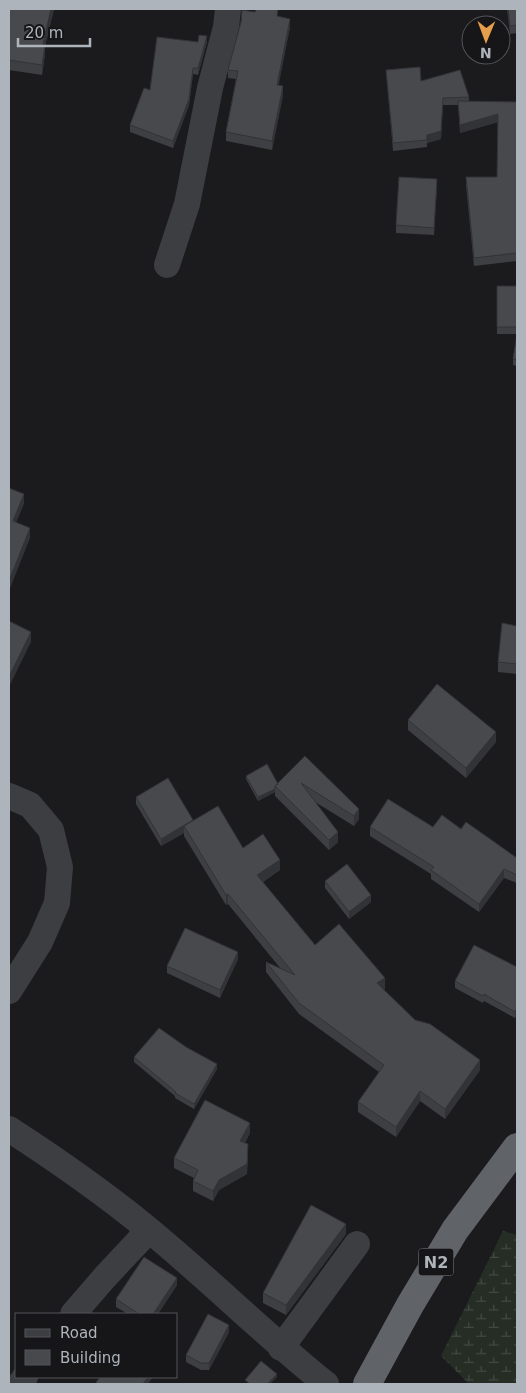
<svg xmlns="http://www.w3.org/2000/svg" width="526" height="1393" viewBox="0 0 526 1393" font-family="'DejaVu Sans',sans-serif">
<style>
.wetland{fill:url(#wetland-marsh)}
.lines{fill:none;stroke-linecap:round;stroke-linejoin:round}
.minor{stroke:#3c3e42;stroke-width:26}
.trunk{stroke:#606469;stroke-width:28}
.wall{fill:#3e3f42}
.shaded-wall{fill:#323336}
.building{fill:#48494d;stroke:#323336}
.labels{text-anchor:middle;stroke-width:4;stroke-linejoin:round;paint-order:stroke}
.shield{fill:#161618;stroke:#80858a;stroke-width:1}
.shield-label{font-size:16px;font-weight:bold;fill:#aeb4bb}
</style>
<defs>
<pattern id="wetland-marsh" width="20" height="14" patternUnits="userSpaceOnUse" patternTransform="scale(1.25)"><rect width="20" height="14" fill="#252d25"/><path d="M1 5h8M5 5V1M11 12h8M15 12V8" fill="none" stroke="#424943"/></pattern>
</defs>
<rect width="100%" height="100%" fill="#1b1b1d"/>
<path class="wetland" d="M 503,1231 L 517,1235 L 517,1384 L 469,1384 L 441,1356 Z"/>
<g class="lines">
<path class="minor" d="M 167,265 L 187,204 L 210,88 L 226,27 L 228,9
M 9,796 L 30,805 L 51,830 L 60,867 L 57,903 L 40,942 L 9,991
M 9,1129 C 57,1160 104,1193 148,1229 C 209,1279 265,1335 326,1384
M 73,1314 L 105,1277 L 149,1230
M 281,1348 L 357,1244
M 20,1384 L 25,1377"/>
<path class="trunk" d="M 367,1384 L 410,1305 L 455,1230 L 517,1147"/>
</g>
<path class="wall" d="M 9,9 L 54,9 L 45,46 L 45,54 L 42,75 L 9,70 Z
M 507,9 L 517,9 L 517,33 L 510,34 Z
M 278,17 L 290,27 L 278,85 L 283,95 L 272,150 L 226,141 L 226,132 L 236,79 L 228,78 L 228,70 L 241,22 Z
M 198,42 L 207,42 L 198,75 L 193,74 L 189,105 L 173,148 L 130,132 L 130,125 Z
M 386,70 L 421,81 L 469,97 L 469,101 L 517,102 L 517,261 L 474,266 L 466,185 L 466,177 L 497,177 L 498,122 L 460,133 L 458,105 L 443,105 L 441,139 L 427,143 L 427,147 L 393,151 Z
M 437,187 L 434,235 L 396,233 L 396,225 Z
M 497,286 L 517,286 L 517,366 L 513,365 L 513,359 L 517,334 L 497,334 Z
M 517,626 L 517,674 L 498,672 L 498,662 Z
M 408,720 L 496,742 L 466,778 L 408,730 Z
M 305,756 L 359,819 L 354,826 L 315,802 L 338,842 L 329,850 L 275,796 L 275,792 L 258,801 L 246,779 L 246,776 L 278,784 Z
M 136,797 L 193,820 L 243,848 L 280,870 L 263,882 L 315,945 L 385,989 L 384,990 L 415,1020 L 480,1070 L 445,1119 L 420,1101 L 396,1137 L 358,1112 L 358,1102 L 379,1072 L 299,1014 L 266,972 L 266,962 L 281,969 L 228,904 L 226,905 L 184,836 L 184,833 L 161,846 L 136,804 Z
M 370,827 L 433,827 L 461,829 L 517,858 L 517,883 L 504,878 L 479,912 L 431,879 L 431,874 L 370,836 Z
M 325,881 L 371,902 L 349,919 L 325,888 Z
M 238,959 L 220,998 L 167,973 L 167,966 Z
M 517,967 L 517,1014 L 515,1018 L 484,1001 L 483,1003 L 455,988 L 455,981 Z
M 134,1057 L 217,1069 L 194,1109 L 175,1098 L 175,1096 L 134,1062 Z
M 250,1133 L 245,1143 L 248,1154 L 247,1174 L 219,1190 L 213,1201 L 193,1191 L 193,1181 L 194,1178 L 174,1168 L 174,1158 Z
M 346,1234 L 286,1315 L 263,1303 L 263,1293 Z
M 177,1285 L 158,1314 L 128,1314 L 116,1307 L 116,1299 Z
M 229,1332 L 209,1370 L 201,1370 L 186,1362 L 186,1355 Z"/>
<path class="shaded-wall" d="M 51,9 L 54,9 L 45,46 L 45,54 L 42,75 L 43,44 Z
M 290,19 L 290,27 L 277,94 L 277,85 Z
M 207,36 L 207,42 L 198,75 L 198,68 Z
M 193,68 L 193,74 L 189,105 L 173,148 L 173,141 Z
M 283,86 L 283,95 L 272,150 L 272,141 Z
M 443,98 L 441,139 L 427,143 L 427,135 Z
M 498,114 L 498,122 L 460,133 L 460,125 Z
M 24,494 L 24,504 L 13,530 L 13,521 Z
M 30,528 L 30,538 L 9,591 L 9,581 Z
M 31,632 L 31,642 L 9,687 L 9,677 Z
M 496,732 L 496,742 L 466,778 L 466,768 Z
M 275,789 L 275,792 L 258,801 L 258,797 Z
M 359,809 L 359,819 L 354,826 L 354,816 Z
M 193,820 L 184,826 L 184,833 L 161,846 L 161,839 Z
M 338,832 L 338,842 L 329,850 L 329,840 Z
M 280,860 L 280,870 L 257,885 L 257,875 Z
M 504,869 L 504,878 L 479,912 L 479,904 Z
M 228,894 L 228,904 L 226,905 L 226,895 Z
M 371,895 L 371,902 L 349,919 L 349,912 Z
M 238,952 L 238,959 L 220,998 L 220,990 Z
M 385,978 L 385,989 L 377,994 L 377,983 Z
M 517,1008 L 517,1014 L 515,1018 L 515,1012 Z
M 480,1060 L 480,1070 L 445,1119 L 445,1109 Z
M 217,1064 L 217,1069 L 194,1109 L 194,1104 Z
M 420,1091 L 420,1101 L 396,1137 L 396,1127 Z
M 250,1123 L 250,1133 L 240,1151 L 240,1141 Z
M 248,1144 L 247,1174 L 219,1190 L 213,1201 L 213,1191 L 219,1180 Z
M 346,1224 L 346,1234 L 286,1315 L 286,1305 Z
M 177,1278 L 177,1285 L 158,1314 L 153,1314 Z
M 229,1325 L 229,1332 L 209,1370 L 209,1363 Z
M 277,1374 L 277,1377 L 270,1384 L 267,1384 Z
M 148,1377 L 153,1377 L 148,1384 L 143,1384 Z"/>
<path class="building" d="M 9,9 L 51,9 L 43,44 L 45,45 L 42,65 L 9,60 Z
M 256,9 L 278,9 L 277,16 L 290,19 L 277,85 L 283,86 L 272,141 L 226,132 L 238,71 L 228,70 L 241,22 L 242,10 L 255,12 Z
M 508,9 L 517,9 L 517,25 L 510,26 Z
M 199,35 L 207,36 L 198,68 L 193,68 L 189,99 L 173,141 L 130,125 L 144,88 L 150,90 L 157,37 L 198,42 Z
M 420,67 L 421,81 L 460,70 L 469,97 L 443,98 L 441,131 L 427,135 L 427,140 L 393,143 L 386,70 Z
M 458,101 L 517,102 L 517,253 L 474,258 L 466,177 L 497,177 L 498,114 L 460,125 Z
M 399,177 L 437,179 L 434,228 L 396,225 Z
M 497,286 L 517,286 L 517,327 L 497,327 Z
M 517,334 L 517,359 L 513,359 Z
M 9,488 L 24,494 L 13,521 L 30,528 L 9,581 Z
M 9,621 L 31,632 L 9,677 Z
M 502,623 L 517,626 L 517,664 L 498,662 Z
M 437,684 L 496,732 L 466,768 L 408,720 Z
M 305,756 L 359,809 L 354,816 L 301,783 L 338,832 L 329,840 L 275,786 Z
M 267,764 L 278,784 L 275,786 L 275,789 L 258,797 L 246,776 Z
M 168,778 L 193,820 L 161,839 L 136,797 Z
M 388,799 L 433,827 L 442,815 L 461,829 L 466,822 L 517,858 L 517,875 L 504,869 L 479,904 L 431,870 L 434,867 L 370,827 Z
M 218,806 L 243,848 L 263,834 L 280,860 L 257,875 L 315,945 L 339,924 L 385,978 L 377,983 L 415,1020 L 430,1024 L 480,1060 L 445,1109 L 420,1091 L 396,1127 L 358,1102 L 384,1065 L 299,1003 L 266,962 L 295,975 L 228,894 L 226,895 L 184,826 Z
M 347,864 L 371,895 L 349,912 L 325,881 Z
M 185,928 L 238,952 L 220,990 L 167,966 Z
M 474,945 L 517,967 L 517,1008 L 515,1012 L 484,994 L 483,996 L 455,981 Z
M 159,1028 L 186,1047 L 217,1064 L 194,1104 L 175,1093 L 176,1092 L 134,1057 Z
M 205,1100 L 250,1123 L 240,1141 L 248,1144 L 247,1164 L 219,1180 L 213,1191 L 193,1181 L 198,1170 L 174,1158 Z
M 311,1205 L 346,1224 L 286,1305 L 263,1293 Z
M 144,1257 L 177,1278 L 153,1314 L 139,1314 L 116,1299 Z
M 208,1314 L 229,1325 L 209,1363 L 201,1363 L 186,1355 Z
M 261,1361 L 277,1374 L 267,1384 L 250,1384 L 245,1380 Z
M 100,1377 L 148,1377 L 143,1384 L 95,1384 Z"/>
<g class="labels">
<rect class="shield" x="418.5" y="1248.5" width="35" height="27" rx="4"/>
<g class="shield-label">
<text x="436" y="1268">N2</text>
</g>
</g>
<rect width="526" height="1393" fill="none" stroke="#aeb4bb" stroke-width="20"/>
<rect x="15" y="1313" width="162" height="65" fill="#161618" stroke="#535559"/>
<rect x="25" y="1329" width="25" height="8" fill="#3c3e42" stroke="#535559"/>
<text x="60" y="1338" font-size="15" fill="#aeb4bb">Road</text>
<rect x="25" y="1350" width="25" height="15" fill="#48494d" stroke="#535559"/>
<text x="60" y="1363" font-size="15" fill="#aeb4bb">Building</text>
<g transform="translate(486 40) rotate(181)"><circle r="24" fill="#161618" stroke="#535559"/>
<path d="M0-4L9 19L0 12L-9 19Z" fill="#e59e4b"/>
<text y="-8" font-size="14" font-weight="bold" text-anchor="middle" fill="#aeb4bb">N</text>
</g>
<path d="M18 38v8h72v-8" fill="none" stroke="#aeb4bb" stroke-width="2.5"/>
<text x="25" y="38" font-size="15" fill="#aeb4bb" stroke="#161618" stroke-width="4" paint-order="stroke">20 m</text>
</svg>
